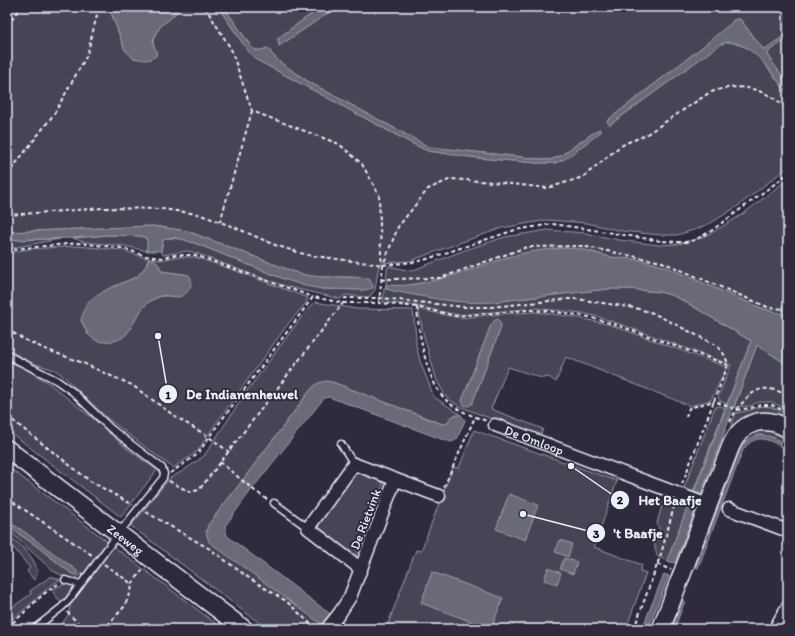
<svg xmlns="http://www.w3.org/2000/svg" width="795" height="636" viewBox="0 0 795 636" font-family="Itim,sans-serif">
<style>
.green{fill:#464455;stroke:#979aa6;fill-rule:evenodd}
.water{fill:#696978;stroke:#9c9fab}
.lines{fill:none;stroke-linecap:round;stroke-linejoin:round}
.lane-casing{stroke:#e8f1f8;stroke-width:9}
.street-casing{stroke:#e8f1f8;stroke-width:15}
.secondary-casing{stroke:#e8f1f8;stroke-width:20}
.path{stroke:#e8f1f8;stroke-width:2;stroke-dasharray:4 3;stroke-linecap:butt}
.lane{stroke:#2f2a3d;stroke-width:6}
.street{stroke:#2f2a3d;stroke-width:12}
.secondary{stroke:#2f2a3d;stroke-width:17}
.labels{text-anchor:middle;stroke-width:4;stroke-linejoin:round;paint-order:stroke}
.street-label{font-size:13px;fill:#e8f1f8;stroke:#2f2a3d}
.leader{fill:none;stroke:#e8f1f8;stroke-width:1.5}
.callout-dot{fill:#e8f1f8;stroke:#2f2a3d;stroke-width:1.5}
.mark-label{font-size:12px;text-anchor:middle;font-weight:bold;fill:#111}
.callout-label{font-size:14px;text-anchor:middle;font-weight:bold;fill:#e8f1f8;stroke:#2f2a3d;stroke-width:4;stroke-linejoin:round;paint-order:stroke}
</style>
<rect width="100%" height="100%" fill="#2f2a3d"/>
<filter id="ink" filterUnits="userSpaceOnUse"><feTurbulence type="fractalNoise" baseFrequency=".025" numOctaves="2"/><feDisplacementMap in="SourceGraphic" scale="8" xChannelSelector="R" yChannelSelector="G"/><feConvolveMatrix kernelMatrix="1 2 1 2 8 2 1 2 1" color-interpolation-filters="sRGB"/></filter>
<g filter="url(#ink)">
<path class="green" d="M 15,7 L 109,7 L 125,50 L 157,51 C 155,49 153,46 153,42 C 153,37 159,27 164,23 C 170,19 176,15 178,7 L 218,7 L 248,51 L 251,55 L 257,60 L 413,144 L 428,151 L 478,158 L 537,163 L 555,163 L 600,129 L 599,129 L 560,156 L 553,159 L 549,160 L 429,147 L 309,82 L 281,63 L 266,48 C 261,51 257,51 252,48 L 224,7 L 321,7 L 278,38 L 279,46 L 337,7 L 723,7 L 726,11 L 730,7 L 788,7 L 788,33 L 765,49 L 763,49 L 740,19 L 733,20 L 731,24 L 701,48 L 608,120 L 608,122 L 609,124 L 611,124 L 715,48 L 723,43 L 730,42 L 748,48 L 759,57 L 788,94 L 788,167 L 738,206 L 711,223 L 697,229 L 677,235 L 661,235 L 621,231 L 587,223 L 547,220 L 502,228 L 462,242 L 410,261 L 380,263 L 378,270 L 375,290 L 371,295 L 368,297 L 344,295 L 341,299 L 288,287 L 266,280 L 196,253 L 187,251 L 163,255 L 161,251 L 163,240 L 165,238 L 182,239 L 197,244 L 284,279 L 322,289 L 364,290 L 354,277 L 316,277 L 300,274 L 187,231 L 153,226 L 7,232 L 7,16 Z
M 788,38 L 788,84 L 767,55 L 769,51 Z
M 788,179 L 788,314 L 782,314 L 761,308 L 666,267 L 641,260 L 610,257 L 581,249 L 508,257 L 475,269 L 431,281 L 404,286 L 386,285 L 387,269 L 389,266 L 411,271 L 465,250 L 505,237 L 547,230 L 585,233 L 619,240 L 659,245 L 678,244 L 700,238 L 715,231 L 743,214 Z
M 108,235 L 141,236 C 150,239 147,244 147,251 L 125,246 L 84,242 L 73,238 Z
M 60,239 L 7,249 L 7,240 Z
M 77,246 L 122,250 L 146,258 L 161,260 L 175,257 L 195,257 L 231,269 L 308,298 L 306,303 L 288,324 L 207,436 L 198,451 L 173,468 L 107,418 L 63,376 L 55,370 L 32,363 L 7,349 L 7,253 L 29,249 ZM 149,258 L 152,259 L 159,265 L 161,271 L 184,274 L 179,297 C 173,296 165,295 159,297 C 143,301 135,319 128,332 L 88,335 L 81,320 L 106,290 L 129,280 L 137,277 L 146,266 Z
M 384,289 L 386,289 L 421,296 L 496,302 L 509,300 L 608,289 L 627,289 L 660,292 L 674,296 L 684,301 L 751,341 L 727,404 L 720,401 L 718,397 L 731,365 L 645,333 L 599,317 L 582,313 L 535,308 L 461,315 L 453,314 L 412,305 L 383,302 Z
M 315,302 L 357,309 L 413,310 L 416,337 L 416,345 L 420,361 L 434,397 L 461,415 L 452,417 C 449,421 448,425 442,424 L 332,382 L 312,388 L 242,481 L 208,525 L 324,626 L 321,629 L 270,629 L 258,622 L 130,525 L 137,519 L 155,496 L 170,478 L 183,471 L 204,456 L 247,391 L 303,315 Z
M 418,309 L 460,318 L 499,314 L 536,312 L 575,317 L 611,325 L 724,366 L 726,369 L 711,400 L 690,406 L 566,357 L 556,382 L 549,377 L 542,378 L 508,367 L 491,409 L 543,429 L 539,438 L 459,406 L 446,397 L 437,381 L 424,337 ZM 491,325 L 501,327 L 472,404 L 462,401 Z
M 757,345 L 788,365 L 788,410 L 772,402 L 759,402 L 750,406 L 734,407 Z
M 7,361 L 24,368 L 50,384 L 101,425 L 126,448 L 157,470 L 121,517 L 7,430 Z
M 720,406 L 725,408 L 693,492 L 684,488 L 715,407 Z
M 760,406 L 771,407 L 787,414 L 788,415 L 788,424 L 757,418 L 705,495 L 736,413 L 751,410 Z
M 766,428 L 788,436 L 788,447 L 775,438 L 759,435 L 740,449 L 695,567 L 689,565 L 711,524 L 717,506 L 715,504 L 744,436 Z
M 474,430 L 617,481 L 594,547 L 642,565 L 640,571 L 646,573 L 626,629 L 386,629 L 416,550 L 421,551 L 453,467 L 459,468 Z
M 7,466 L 108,542 L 93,564 L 84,574 L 81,574 L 76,578 L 70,579 L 53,571 L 7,529 L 7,526 L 34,544 L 72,574 L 7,521 Z
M 356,472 L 384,482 L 355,558 L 313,528 Z
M 663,502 L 680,504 L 687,508 L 667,561 L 657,556 L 654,543 L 662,536 L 657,523 Z
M 7,535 C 18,541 46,566 34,580 L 27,571 L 30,568 L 8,541 L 7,540 Z
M 113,546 L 223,629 L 58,629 L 69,614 L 70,605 L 90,579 L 95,571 Z
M 50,577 L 54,577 L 60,580 L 53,584 L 19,614 L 7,623 L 7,611 L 31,594 L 30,591 Z
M 64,584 L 67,584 L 73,585 L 75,587 C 73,592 66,600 61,601 L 57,598 L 53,592 L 55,588 Z"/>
<path class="water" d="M 109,7 L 178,7 C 176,15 170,19 164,23 C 159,27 153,37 153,42 C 153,46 155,49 157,51 L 156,56 L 151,59 L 145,60 L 133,58 L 125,50 Z
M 218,7 L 224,7 L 252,48 C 258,52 262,50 268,48 L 270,50 L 271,53 L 281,63 L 309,82 L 429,147 L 549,160 L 553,159 L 560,156 L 599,129 L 601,132 L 565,159 L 555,163 L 537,163 L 478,158 L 428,151 L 413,144 L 257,60 L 251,55 L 248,51 Z
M 321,7 L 337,7 L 279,46 L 278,38 Z
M 736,19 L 740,19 L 763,49 L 765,49 L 788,33 L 788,38 L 769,51 L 767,55 L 788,84 L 788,94 C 774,76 754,43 729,42 C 724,42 719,45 715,48 L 611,124 L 609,124 L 607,122 L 608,120 L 701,48 Z
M 153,226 L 187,231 L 300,274 C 322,279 346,276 369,278 L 373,286 L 373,288 L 364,290 L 322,289 L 305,286 L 284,279 L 197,244 C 187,241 172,234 163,240 L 161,251 L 147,251 L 147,241 L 146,238 L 141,236 L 108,235 L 73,238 L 7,240 L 7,232 Z
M 563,248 L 581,249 L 610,257 L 641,260 L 666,267 L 761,308 L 782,314 L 788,314 L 788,365 L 757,345 L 701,494 L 694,492 L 751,341 L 684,301 L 674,296 L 660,292 L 627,289 L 608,289 L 509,300 C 470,307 431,298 393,291 L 385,288 L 386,285 C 427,289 470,268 509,257 C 527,251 544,250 563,248 Z
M 149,258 C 156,259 159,265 161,271 L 189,275 C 192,279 192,284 189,289 C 182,302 172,294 161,296 C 158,297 153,299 150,301 C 137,310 133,331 122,338 C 117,341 110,341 104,342 C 90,342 86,330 81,320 L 86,305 L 89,301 L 106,290 L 129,280 L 137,277 L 146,266 Z
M 498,319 L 500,322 L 501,327 L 472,404 L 467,406 L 464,405 L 462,401 L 491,325 L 495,320 Z
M 326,381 L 332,382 L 442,424 C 450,425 447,421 451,417 C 454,415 458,415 461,415 L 465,420 L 457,439 L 452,442 L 444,440 L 329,397 L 324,398 L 252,489 L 225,526 L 227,536 L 350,629 L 327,629 L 324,626 L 209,542 L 206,532 L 208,525 L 242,481 L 312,388 L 318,383 Z
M 759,435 C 772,435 778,440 788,447 L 788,452 C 773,441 757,430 743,450 L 698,568 L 695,567 L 740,449 C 745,441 750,438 759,435 Z
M 509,494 L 538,505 L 525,540 L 496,529 Z
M 687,508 L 695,511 L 675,563 L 667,561 Z
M 7,521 L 22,530 L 75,569 L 78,572 L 76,575 L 72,574 L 34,544 L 7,526 Z
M 560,540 L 572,544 L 568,557 L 555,552 Z
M 564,558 L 577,562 L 573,574 L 560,569 Z
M 548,568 L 561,573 L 557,584 L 544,580 Z
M 432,572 L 503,598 L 491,629 L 421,603 Z
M 664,574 L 669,576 L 648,629 L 642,629 Z
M 682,599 L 685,601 L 674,629 L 670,629 Z"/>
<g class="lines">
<g class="lane-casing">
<path id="lane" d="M 7,355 L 56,380 L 73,392 L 110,428 L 162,468 L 164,474 L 163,478 L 118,534 L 69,600 L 62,607 L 34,629
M 341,444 L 354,464
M 274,503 L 308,528
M 65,580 L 80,584"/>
</g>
<g class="street-casing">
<g id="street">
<path id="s1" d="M 495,425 L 708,505"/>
<path d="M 729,509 L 788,531"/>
<path d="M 361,569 L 308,528 L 354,464 L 439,496"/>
<path d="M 327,629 L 339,614 L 350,597 L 395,480"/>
<path d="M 775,629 L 788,606"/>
</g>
</g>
<g class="secondary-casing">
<g id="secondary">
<path id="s2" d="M 7,449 L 244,629"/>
<path d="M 661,629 L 730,448 C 740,422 764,414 788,429"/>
</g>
</g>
<path class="path" d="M 205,7 L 231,49 L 252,111 L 339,144 L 362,164 L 379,195 L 381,255 L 382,264
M 7,25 L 22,7
M 7,175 L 54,114 L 87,55 L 99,7
M 7,215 L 103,208 L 163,209 L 198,214 L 234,227 L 275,245 L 307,255 L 383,265 L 414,262 L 424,260 L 515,230 L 552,224 L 581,228 L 661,241 L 678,242 L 686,242 L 695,240 L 711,231 L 788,174
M 220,222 L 252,111
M 7,251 L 24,248 L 78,243 L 123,248 L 146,256 L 162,258 L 175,255 L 195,255 L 313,297
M 381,280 L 389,279 L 440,278 L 527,247 L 582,246 L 662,262 L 770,308 L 788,309
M 379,303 L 383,265 L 398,227 L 428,189 L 451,179 L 493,182 L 548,188 L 583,177 L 618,148 L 626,143 L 644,136 L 709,93 C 736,81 769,88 788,111
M 417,307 C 418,332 427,383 446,400 C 457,410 472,416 487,421
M 7,329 L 23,339 L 45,349 L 83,363 L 102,372 L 132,385 L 176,417 L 209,437 L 229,452
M 7,416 L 90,481 L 133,505
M 686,417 L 689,408 L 714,401
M 730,422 C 734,413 737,409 744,401 C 758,385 770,386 788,396
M 220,462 L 255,491 L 268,500
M 170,473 L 198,454 L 209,437 L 313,297 L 343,303 L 379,303 L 417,307 L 456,316 L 528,310 L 549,311 L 577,315 L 589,317 L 617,325 L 728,365
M 169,481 L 190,492 L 199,490 L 343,303 L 345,298 L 380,298 L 465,307 L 491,307 L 569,299 L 577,299 L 635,308 L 653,313 L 716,345 C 723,351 726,357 728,365 L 714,401 L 737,410 L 751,408 L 760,405 L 772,405 L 788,413
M 682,484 L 714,401
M 444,487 L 475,417
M 7,498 L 92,555
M 146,512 L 210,549 L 249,578 L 286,601 L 316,629
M 104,564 L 132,584
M 657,564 L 671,570
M 67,612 L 84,629
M 256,625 L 264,629
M 7,627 C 25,614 39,595 58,584
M 102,629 L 106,627 L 124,607 L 131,592 L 132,584 L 144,568
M 634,629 L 661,554 L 675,503"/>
<use href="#lane" class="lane"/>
<use href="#street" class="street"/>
<use href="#secondary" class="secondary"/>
</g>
</g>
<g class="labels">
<g class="street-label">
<text dy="5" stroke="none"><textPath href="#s1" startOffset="42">De Omloop</textPath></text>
<text transform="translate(365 519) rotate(-69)" y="5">De Rietvink</text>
<text dy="5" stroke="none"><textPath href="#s2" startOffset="149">Zeeweg</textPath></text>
</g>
</g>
<path class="leader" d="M158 336L168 394M571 466L620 500M523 514L596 533"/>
<g class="callout-dot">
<circle cx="158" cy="336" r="4"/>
<circle cx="571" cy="466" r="4"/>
<circle cx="523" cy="514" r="4"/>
<circle cx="168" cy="394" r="10"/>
<circle cx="620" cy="500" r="10"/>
<circle cx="596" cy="533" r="10"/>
</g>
<g class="mark-label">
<text x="168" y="399">1</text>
<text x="620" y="504">2</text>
<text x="596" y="538">3</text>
</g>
<g class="callout-label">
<text x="242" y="399">De Indianenheuvel</text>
<text x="670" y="505">Het Baafje</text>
<text x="638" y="538">'t Baafje</text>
</g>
<rect width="795" height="636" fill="none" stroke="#2f2a3d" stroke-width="24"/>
<rect x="12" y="12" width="771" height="612" fill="none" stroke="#e8f1f8" stroke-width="1.5" filter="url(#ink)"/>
</svg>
